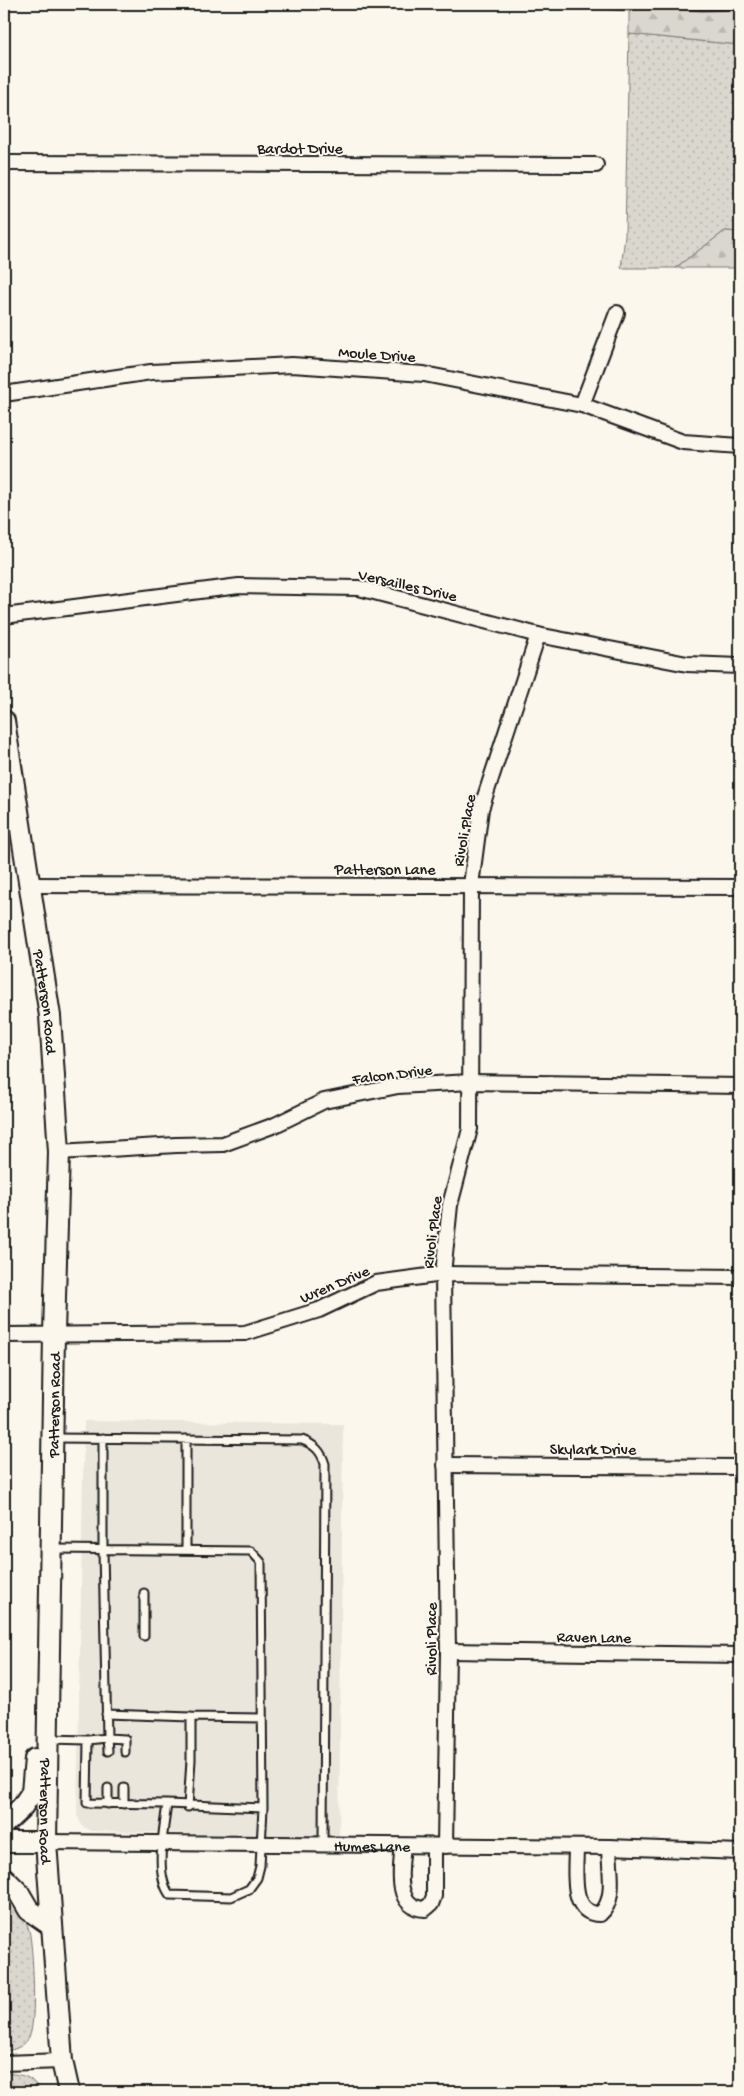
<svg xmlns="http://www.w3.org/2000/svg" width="744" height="2096" viewBox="0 0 744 2096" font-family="'Gochi Hand',sans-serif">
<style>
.built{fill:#eae6dc}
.grass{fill:url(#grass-dots);stroke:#7b7a75}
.forest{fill:url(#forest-firs);stroke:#7b7a75}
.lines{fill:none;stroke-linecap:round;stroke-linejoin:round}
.stream{stroke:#74726e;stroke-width:5}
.lane-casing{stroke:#1c1c1c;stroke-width:11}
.street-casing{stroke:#1c1c1c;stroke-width:18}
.secondary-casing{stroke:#1c1c1c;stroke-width:24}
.lane{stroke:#fbf7ec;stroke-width:7}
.street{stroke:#fbf7ec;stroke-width:14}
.secondary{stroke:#fbf7ec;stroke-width:20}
.labels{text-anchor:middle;stroke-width:4;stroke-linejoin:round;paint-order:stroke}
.street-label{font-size:16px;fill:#1c1c1c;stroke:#fbf7ec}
</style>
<defs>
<pattern id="grass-dots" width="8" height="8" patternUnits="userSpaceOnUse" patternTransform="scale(1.25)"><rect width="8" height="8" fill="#dad7ce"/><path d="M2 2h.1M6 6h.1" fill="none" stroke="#bab8b0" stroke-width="1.8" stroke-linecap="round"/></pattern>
<pattern id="forest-firs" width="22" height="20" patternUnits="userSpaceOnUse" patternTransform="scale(1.25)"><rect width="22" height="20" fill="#dad7ce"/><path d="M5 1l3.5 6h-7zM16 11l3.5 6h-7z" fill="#bab8b0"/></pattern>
</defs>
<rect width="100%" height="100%" fill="#fbf7ec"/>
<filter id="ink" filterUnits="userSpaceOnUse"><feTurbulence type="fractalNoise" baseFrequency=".02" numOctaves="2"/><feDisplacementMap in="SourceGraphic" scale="10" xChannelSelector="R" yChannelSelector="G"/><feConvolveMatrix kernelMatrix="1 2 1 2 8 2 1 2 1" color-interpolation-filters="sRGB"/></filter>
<g filter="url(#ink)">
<path class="built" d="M 84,1421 L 343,1424 L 339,1837 L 92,1831 L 82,1826 L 77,1815 Z"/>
<path class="grass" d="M 629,34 L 740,45 L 740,232 L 725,231 L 675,268 L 621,268 L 625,236 Z
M 4,1883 C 14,1898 24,1912 29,1930 C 33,1947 37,2023 29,2037 C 24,2047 14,2050 4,2051 Z
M 4,2073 C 23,2075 31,2075 41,2092 L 4,2092 Z"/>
<path class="forest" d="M 601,4 L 740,4 L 740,45 L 629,34 L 629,11 L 598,9 Z
M 725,231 L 740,232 L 740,268 L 675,268 Z"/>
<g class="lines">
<path class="stream" d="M 634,4 L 702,9 L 740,8"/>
<g class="lane-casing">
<path id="lane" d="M 54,1438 L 302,1440 C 315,1445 321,1451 325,1464 L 323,1845
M 186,1549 L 186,1439
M 144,1593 L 144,1636
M 106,1714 L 191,1717 L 191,1760 L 188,1807
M 191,1717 L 262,1718
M 48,1739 L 88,1740 L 87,1803 L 167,1804 C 164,1829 154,1875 170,1895 L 231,1897 L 249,1889 L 257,1878 L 260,1866 L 263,1808 L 261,1562 L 251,1551 L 53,1549
M 88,1740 L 107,1738 L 103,1550 L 103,1438
M 108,1751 L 107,1738 L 125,1739 L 125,1752
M 108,1804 L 108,1788
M 124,1804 L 124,1788
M 167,1804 L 263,1808"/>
</g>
<g class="street-casing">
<g id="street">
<path d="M 4,163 L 596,165"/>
<path d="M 4,394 L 151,372 L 292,365 L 424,374 L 582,405 L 683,442 L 740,446"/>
<path d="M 582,405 L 617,313"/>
<path d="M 4,616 L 239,586 L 359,588 L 538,635 L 687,664 L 740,666"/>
<path d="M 29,885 L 740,887"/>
<path d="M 59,1152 L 176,1145 L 223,1144 L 275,1125 L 324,1101 L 398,1086 L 471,1082 L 740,1086"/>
<path d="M 4,1335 L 245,1333 L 319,1310 L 376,1283 L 443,1274 L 740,1277"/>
<path d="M 445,1465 L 740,1467"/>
<path d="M 448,1651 L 740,1655"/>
<path id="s1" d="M 46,1842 L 609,1847 L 740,1852"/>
<path d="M 403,1846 C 401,1866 393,1908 425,1909 L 431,1904 L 434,1896 L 434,1846"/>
<path d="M 445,1846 L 448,1651 L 443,1274 L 450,1205 L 470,1129 L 471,885 L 481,809 L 538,635"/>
<path d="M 576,1848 C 576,1869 569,1914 600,1914 C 617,1900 609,1868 609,1847"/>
<path d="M 4,2063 L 62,2061"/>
</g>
</g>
<g class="secondary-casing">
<g id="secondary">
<path id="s2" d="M 4,721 L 50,1016 L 59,1152 L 54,1334 L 46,1842 L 62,2061 L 69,2092"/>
<path d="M 4,1824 L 22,1807 L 32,1792 L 35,1759"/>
<path d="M 4,1842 L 46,1842"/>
<path d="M 4,1878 L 19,1893 L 29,1910 L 52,1926"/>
</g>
</g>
<use href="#lane" class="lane"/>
<use href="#street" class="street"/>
<use href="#secondary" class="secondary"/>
</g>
</g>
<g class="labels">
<g class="street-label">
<text x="300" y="153">Bardot Drive</text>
<text transform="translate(377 353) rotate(4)" y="6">Moule Drive</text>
<text transform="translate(408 584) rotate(13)" y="6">Versailles Drive</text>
<text transform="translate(463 830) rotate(-80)" y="6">Rivoli Place</text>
<text x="385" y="874">Patterson Lane</text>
<text dy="6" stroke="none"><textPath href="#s2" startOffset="284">Patterson Road</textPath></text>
<text transform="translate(392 1073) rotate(-7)" y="6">Falcon Drive</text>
<text transform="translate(431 1232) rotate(-83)" y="6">Rivoli Place</text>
<text transform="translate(334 1283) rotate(-23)" y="6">Wren Drive</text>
<text transform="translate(53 1405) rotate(-89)" y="6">Patterson Road</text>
<text x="593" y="1454">Skylark Drive</text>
<text transform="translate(594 1636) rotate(1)" y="6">Raven Lane</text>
<text transform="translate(430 1639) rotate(-90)" y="6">Rivoli Place</text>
<text dy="6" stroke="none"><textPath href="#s2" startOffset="1094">Patterson Road</textPath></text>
<text dy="6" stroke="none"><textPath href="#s1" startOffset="326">Humes Lane</textPath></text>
</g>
</g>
<rect width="744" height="2096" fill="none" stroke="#fbf7ec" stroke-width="20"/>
<rect x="10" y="10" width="724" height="2076" fill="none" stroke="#1c1c1c" stroke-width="2" filter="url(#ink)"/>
</svg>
